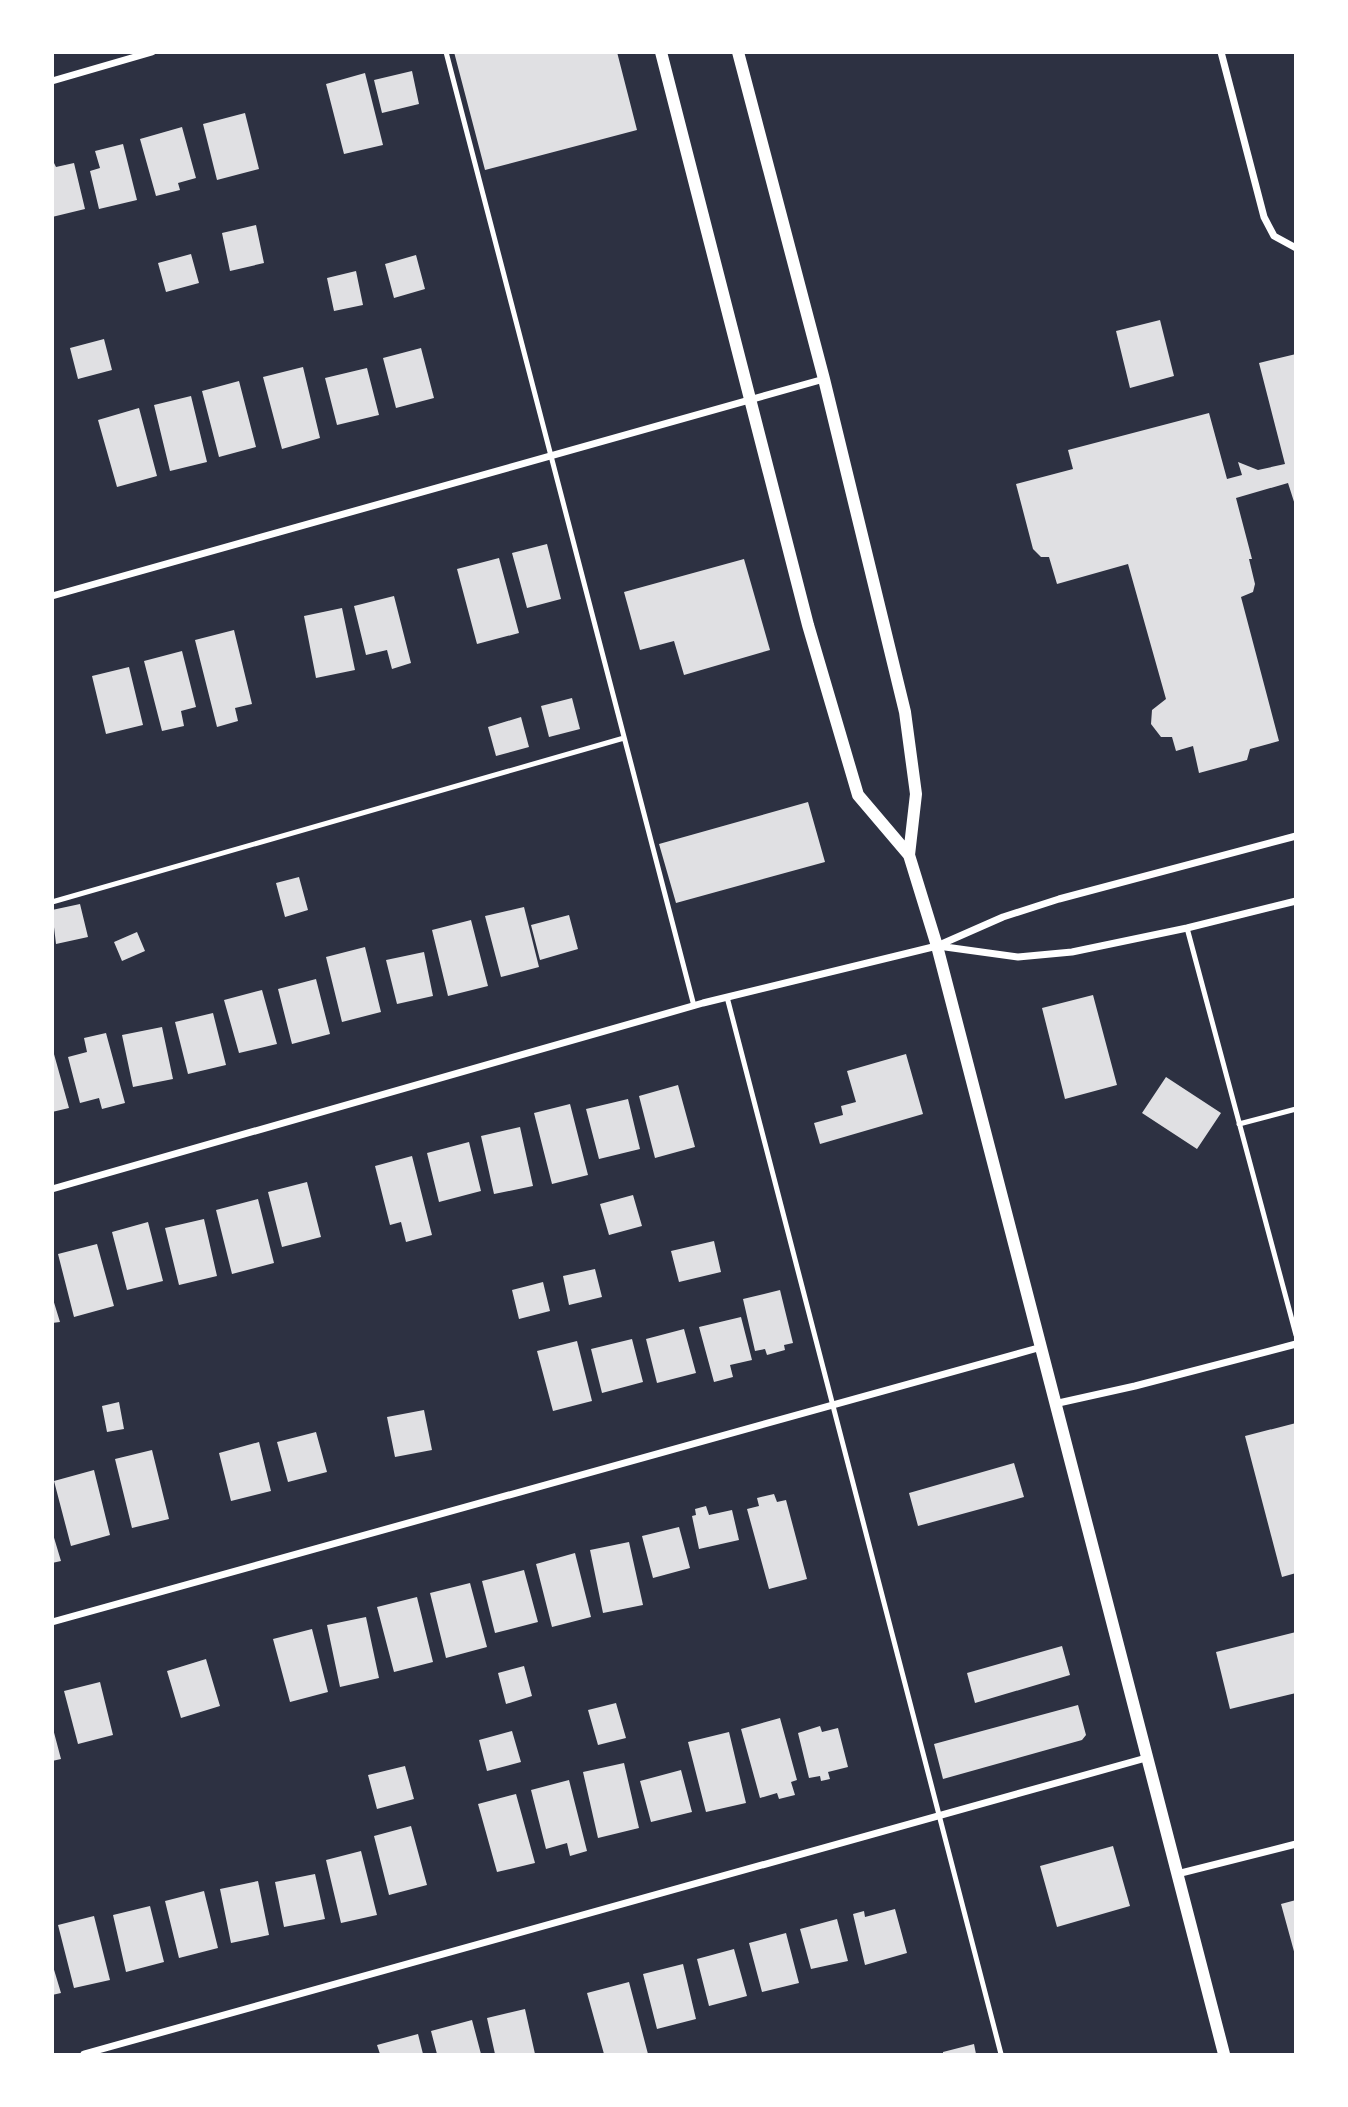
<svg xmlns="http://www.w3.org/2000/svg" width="1348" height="2107" viewBox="0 0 1348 2107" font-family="'Noto Serif',serif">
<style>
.building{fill:#e0e0e3}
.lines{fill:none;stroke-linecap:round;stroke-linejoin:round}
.service{stroke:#fff;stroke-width:5}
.minor{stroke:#fff;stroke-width:7}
.tertiary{stroke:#fff;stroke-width:12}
</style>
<rect width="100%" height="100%" fill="#2d3142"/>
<path class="building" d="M 454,52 L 617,52 L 637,130 L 485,170 Z
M 412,71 L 419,104 L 382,113 L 374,80 Z
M 365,73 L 383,145 L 344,154 L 326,84 Z
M 245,113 L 259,169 L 217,180 L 203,124 Z
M 182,127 L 196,178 L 178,183 L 180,190 L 156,196 L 140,139 Z
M 123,144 L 137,200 L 99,209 L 90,171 L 100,168 L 95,151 Z
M 52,159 L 56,167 L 74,163 L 85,209 L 52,217 Z
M 256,225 L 264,263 L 230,271 L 222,233 Z
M 191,254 L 199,283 L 166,292 L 158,263 Z
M 416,255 L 425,289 L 394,298 L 385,264 Z
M 356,271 L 363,305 L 334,311 L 327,278 Z
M 1160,320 L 1174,376 L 1130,388 L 1116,331 Z
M 104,339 L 112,370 L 78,379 L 70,348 Z
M 421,348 L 434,398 L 396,408 L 383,358 Z
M 1296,354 L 1296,508 L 1288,483 L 1236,498 L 1252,559 L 1249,559 L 1255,584 L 1253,592 L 1241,597 L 1279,741 L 1250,749 L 1247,760 L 1199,773 L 1193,746 L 1176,751 L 1172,737 L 1161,737 L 1151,724 L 1152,710 L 1166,699 L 1128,564 L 1057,584 L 1049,557 L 1041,557 L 1033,549 L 1016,484 L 1073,469 L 1068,450 L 1209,413 L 1227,479 L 1242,475 L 1238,462 L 1258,470 L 1285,464 L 1259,363 Z
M 303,367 L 320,438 L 282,449 L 263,377 Z
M 367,368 L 379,415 L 337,425 L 325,378 Z
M 239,381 L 256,447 L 219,457 L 202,391 Z
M 191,396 L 207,462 L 170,471 L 154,405 Z
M 139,408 L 157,476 L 117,487 L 98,420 Z
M 547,544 L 561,599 L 527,608 L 512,553 Z
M 499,558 L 519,633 L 477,644 L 457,569 Z
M 744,559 L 770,650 L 684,675 L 674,641 L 640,650 L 624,592 Z
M 394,596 L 411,663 L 392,669 L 387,650 L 366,655 L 354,606 Z
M 342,608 L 355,670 L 316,678 L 304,616 Z
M 234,630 L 252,704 L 235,708 L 238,721 L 217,727 L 195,640 Z
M 182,651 L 196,707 L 181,711 L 184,726 L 162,731 L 144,661 Z
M 129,667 L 143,725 L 106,734 L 92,676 Z
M 572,698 L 580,729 L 549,737 L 541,706 Z
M 521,717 L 529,747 L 496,756 L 488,727 Z
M 808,802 L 825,862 L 676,903 L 659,844 Z
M 299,877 L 308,910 L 285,917 L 276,883 Z
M 80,904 L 88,937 L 56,944 L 52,910 Z
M 524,907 L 539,967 L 501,977 L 485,916 Z
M 569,915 L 578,949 L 540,960 L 531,925 Z
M 471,920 L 488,986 L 448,996 L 432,930 Z
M 137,932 L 145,951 L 122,961 L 114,942 Z
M 365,947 L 381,1012 L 342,1022 L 326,957 Z
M 424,952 L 433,996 L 397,1004 L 386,960 Z
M 316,979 L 330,1034 L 292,1044 L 278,989 Z
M 262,990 L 277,1044 L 239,1053 L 224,1000 Z
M 1093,995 L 1117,1085 L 1065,1099 L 1042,1008 Z
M 213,1013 L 226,1065 L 188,1074 L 175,1022 Z
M 162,1027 L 173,1079 L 133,1087 L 122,1035 Z
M 106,1033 L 125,1103 L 102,1109 L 99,1098 L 80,1103 L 68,1057 L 87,1052 L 84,1038 Z
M 52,1047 L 69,1108 L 52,1112 Z
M 906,1054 L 923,1114 L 820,1144 L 814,1123 L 843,1115 L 841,1106 L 856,1102 L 847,1071 Z
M 1166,1077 L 1221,1113 L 1197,1149 L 1142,1113 Z
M 678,1085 L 695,1147 L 655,1158 L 639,1096 Z
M 628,1099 L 640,1149 L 599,1159 L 586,1109 Z
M 570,1104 L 588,1175 L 552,1184 L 534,1113 Z
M 520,1127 L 533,1186 L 494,1194 L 481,1136 Z
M 469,1142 L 481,1191 L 439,1202 L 427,1153 Z
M 412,1156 L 432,1235 L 406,1242 L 401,1222 L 390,1225 L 375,1166 Z
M 307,1182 L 321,1237 L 282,1247 L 268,1192 Z
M 633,1195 L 642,1226 L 609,1235 L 600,1204 Z
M 258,1199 L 274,1263 L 232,1274 L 216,1210 Z
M 204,1219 L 217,1276 L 179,1285 L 165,1228 Z
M 148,1222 L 163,1281 L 127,1290 L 112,1232 Z
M 714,1241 L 721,1272 L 679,1282 L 671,1251 Z
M 97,1244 L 114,1306 L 74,1317 L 58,1254 Z
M 595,1269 L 602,1297 L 569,1305 L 563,1276 Z
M 543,1282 L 550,1311 L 519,1319 L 512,1290 Z
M 780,1290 L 793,1343 L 784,1345 L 785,1350 L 767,1355 L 765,1349 L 755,1351 L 743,1299 Z
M 52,1296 L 60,1322 L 52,1323 Z
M 741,1317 L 752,1360 L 730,1365 L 733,1377 L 714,1382 L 699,1327 Z
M 684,1329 L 696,1373 L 657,1383 L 646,1339 Z
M 632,1339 L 643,1382 L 602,1393 L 591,1349 Z
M 577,1341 L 592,1401 L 553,1411 L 537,1351 Z
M 119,1402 L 124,1429 L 107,1432 L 102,1406 Z
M 424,1410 L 432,1450 L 395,1457 L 387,1417 Z
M 1296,1423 L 1296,1573 L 1282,1577 L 1245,1436 Z
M 316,1432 L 327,1472 L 288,1482 L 277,1442 Z
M 259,1442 L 271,1491 L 231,1501 L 219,1453 Z
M 152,1450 L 169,1519 L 132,1528 L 115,1459 Z
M 1014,1463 L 1024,1497 L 918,1526 L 909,1493 Z
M 94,1470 L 110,1535 L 71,1546 L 54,1481 Z
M 774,1494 L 777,1502 L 786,1500 L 807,1579 L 769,1589 L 747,1509 L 759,1506 L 757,1498 Z
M 706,1506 L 709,1515 L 732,1510 L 739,1540 L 699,1549 L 692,1516 L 696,1515 L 695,1509 Z
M 679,1527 L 690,1568 L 653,1578 L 642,1536 Z
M 52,1531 L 61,1561 L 52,1563 Z
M 629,1542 L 643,1605 L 603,1613 L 590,1550 Z
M 575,1553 L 591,1617 L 552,1627 L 536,1564 Z
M 524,1570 L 538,1622 L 495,1633 L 482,1581 Z
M 470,1583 L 487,1647 L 446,1658 L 430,1593 Z
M 417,1597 L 433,1662 L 394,1672 L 377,1607 Z
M 366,1617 L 379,1678 L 340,1687 L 327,1625 Z
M 312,1629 L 328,1692 L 290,1702 L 273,1639 Z
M 1296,1632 L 1296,1693 L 1230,1709 L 1216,1652 Z
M 1062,1646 L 1070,1675 L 975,1703 L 967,1673 Z
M 206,1659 L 220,1706 L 181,1718 L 167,1671 Z
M 524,1666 L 532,1696 L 506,1704 L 498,1673 Z
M 100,1682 L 113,1735 L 78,1744 L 64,1691 Z
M 616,1703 L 626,1738 L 598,1745 L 588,1710 Z
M 1078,1705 L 1086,1735 L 1082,1740 L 943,1779 L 934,1744 Z
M 780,1718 L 797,1780 L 791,1782 L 795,1795 L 779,1799 L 777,1793 L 760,1798 L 741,1729 Z
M 52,1725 L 61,1759 L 52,1761 Z
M 820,1726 L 822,1732 L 838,1728 L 848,1767 L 828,1772 L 830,1779 L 821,1781 L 820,1776 L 809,1778 L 798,1733 Z
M 512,1731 L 521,1762 L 487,1771 L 479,1740 Z
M 729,1732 L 746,1803 L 706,1812 L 688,1742 Z
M 624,1763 L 639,1828 L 598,1838 L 583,1772 Z
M 405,1766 L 414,1799 L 377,1809 L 368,1775 Z
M 681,1770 L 692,1812 L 651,1822 L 640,1781 Z
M 569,1780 L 587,1851 L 570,1856 L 567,1843 L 546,1849 L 531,1790 Z
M 516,1794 L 535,1863 L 497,1872 L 478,1804 Z
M 411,1826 L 427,1885 L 389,1895 L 374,1836 Z
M 1113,1846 L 1130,1906 L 1057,1927 L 1040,1866 Z
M 361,1851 L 377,1915 L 341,1923 L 326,1860 Z
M 315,1874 L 325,1919 L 284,1927 L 275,1882 Z
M 258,1881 L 269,1935 L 231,1943 L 220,1889 Z
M 204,1891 L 218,1948 L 179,1958 L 165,1901 Z
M 1296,1900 L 1296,1955 L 1295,1955 L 1281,1904 Z
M 150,1906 L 164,1962 L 126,1972 L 113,1915 Z
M 895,1909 L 907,1953 L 865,1965 L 853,1914 L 864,1911 L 865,1917 Z
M 94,1916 L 110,1980 L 74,1988 L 58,1925 Z
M 837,1919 L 848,1961 L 811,1969 L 800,1929 Z
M 786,1933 L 799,1983 L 762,1992 L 749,1943 Z
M 734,1949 L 747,1996 L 709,2006 L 697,1959 Z
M 52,1963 L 61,1993 L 52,1995 Z
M 683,1964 L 696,2019 L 657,2029 L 643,1974 Z
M 629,1982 L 648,2054 L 604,2054 L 587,1993 Z
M 525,2009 L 535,2054 L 495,2054 L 487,2018 Z
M 472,2020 L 481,2054 L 437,2054 L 431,2031 Z
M 418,2034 L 423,2054 L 380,2054 L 377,2045 Z
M 974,2044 L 976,2054 L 943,2054 L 943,2052 Z"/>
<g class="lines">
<path class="service" d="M 446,52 L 694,1006
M 52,902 L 624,738
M 1187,928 L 1296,1335
M 727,997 L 1001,2054
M 1239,1124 L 1296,1109"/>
<path class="minor" d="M 1221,52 L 1264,217 L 1274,236 L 1296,248
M 52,81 L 152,52
M 52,596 L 824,379
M 938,946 L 1018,957 L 1072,952 L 1187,928 L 1296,901
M 52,1189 L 703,1003 L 937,946 L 1003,917 L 1059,899 L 1296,836
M 1054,1404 L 1135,1386 L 1296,1344
M 52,1622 L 1038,1348
M 1177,1874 L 1296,1844
M 84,2054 L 1146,1758"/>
<path class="tertiary" d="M 661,52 L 808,625 L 858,795 L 909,855 L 937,946 L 1224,2054
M 738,52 L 824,379 L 905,712 L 916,794 L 909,855"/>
</g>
<rect width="1348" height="2107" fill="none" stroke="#ffffff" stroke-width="108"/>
</svg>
